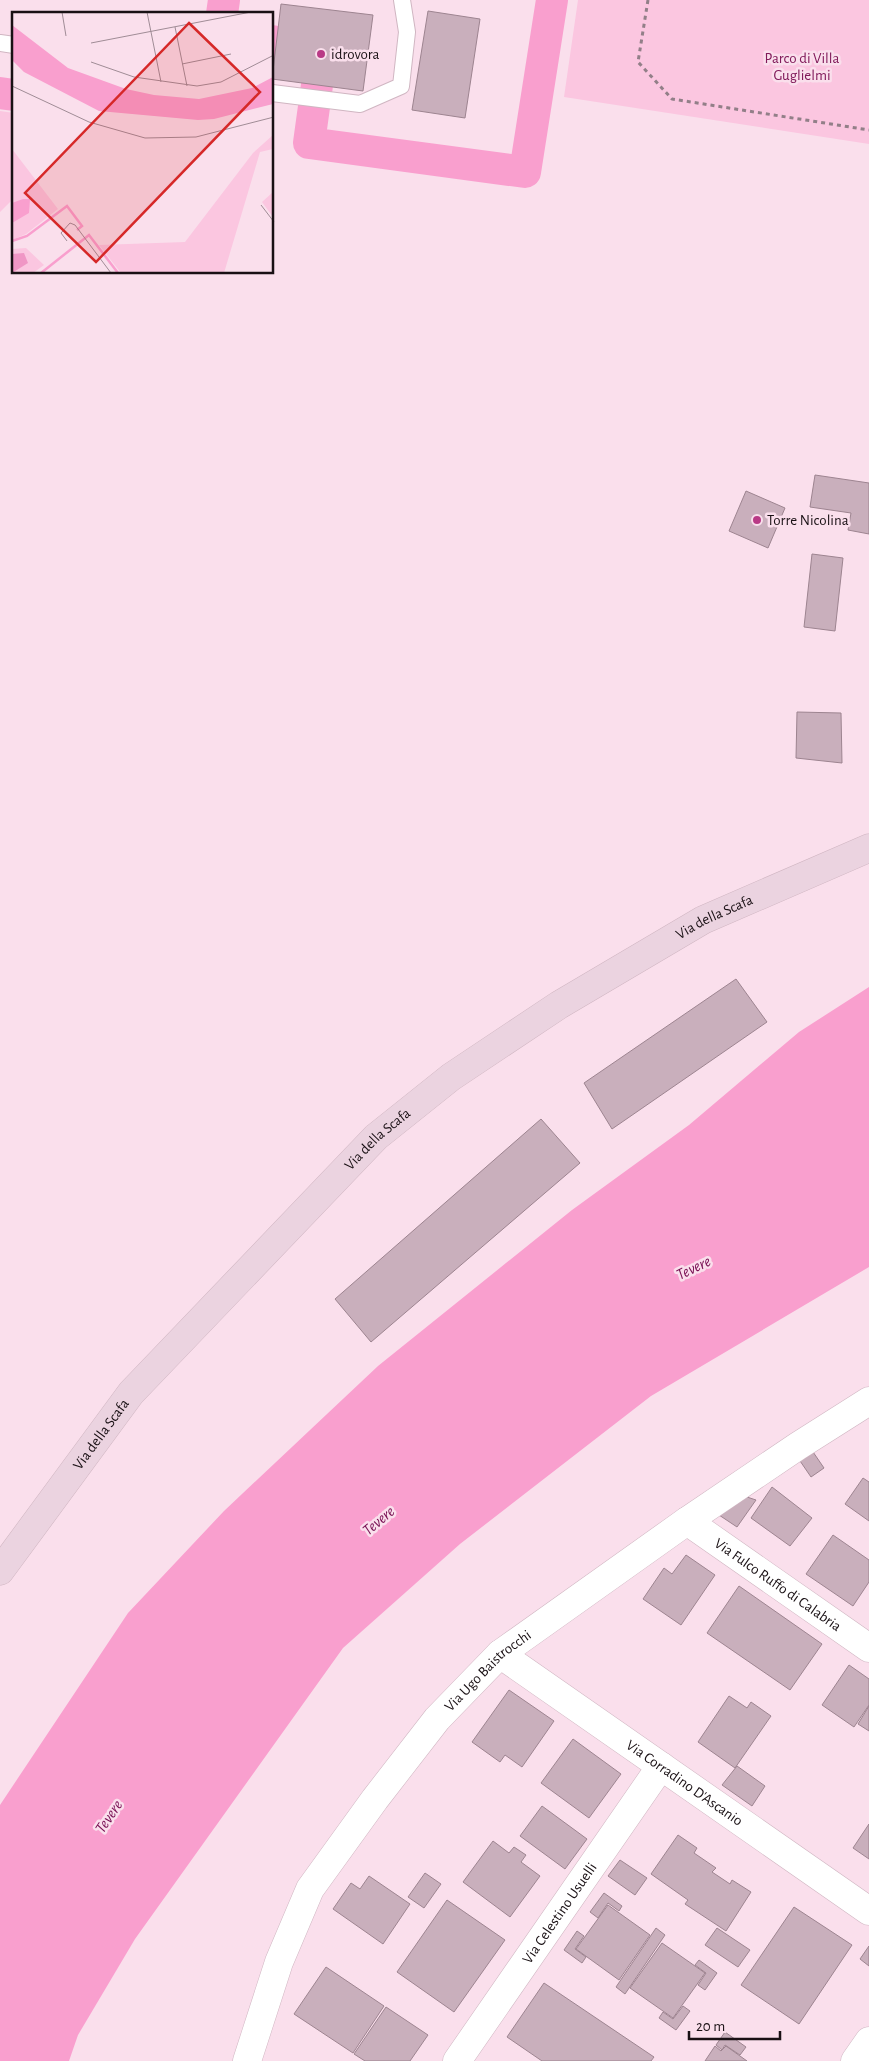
<svg xmlns="http://www.w3.org/2000/svg" width="869" height="2061" viewBox="0 0 869 2061" font-family="'Alegreya Sans',sans-serif">
<style>
.green{fill:#fbc6e0}
.water{fill:#f99fce}
.lines{fill:none;stroke-linecap:round;stroke-linejoin:round}
.canal{stroke:#f99fce;stroke-width:32}
.building{fill:#c9afbc;stroke:#9d8490}
.lane-casing{stroke:#d0b6c2;stroke-width:18}
.street-casing{stroke:#d0b6c2;stroke-width:29}
.secondary-casing{stroke:#d0b6c2;stroke-width:29}
.path{stroke:#927f88;stroke-width:3;stroke-dasharray:4 4;stroke-linecap:butt}
.lane{stroke:#fff;stroke-width:16}
.street{stroke:#fff;stroke-width:28}
.secondary{stroke:#ebd3e0;stroke-width:28}
.poi-dot{fill:#b93a86;stroke:#fadfec;stroke-width:2}
.labels{text-anchor:middle;stroke-width:5;stroke-linejoin:round;paint-order:stroke}
.poi-label{font-size:15px;fill:#191014;stroke:#fadfec;text-anchor:start}
.park-label{font-size:15px;fill:#811a5a;stroke:#fadfec}
.street-label{font-size:15px;fill:#191014;stroke:#fadfec}
.water-label{font-size:16px;font-style:italic;fill:#780f53;stroke:#fadfec}
.inset-river{fill:none;stroke:#f99fce;stroke-width:2.5}
.inset-road{fill:none;stroke:#a08c96;stroke-width:1}
.view{fill:#d62828;fill-opacity:0.15;stroke:#d62828;stroke-width:2.5}
.inset-edge{fill:none;stroke:#191014;stroke-width:2.5}
</style>
<rect width="100%" height="100%" fill="#fadfec"/>
<path class="green" d="M 578,0 L 869,0 L 869,144 L 564,97 Z
M 0,111 L 14,113 L 14,198 L 0,212 Z"/>
<path class="water" d="M 869,987 L 869,1267 L 651,1396 L 460,1544 L 343,1648 L 135,1939 L 78,2035 L 69,2061 L 0,2061 L 0,1805 L 128,1613 L 224,1511 L 378,1366 L 572,1210 L 689,1125 L 799,1032 Z"/>
<g class="lines">
<path class="canal" d="M 222,14 L 224,0
M 272,41 L 276,42
M 317,85 L 309,143 L 525,172 L 552,0
M 0,93 L 14,95"/>
</g>
<path class="building" d="M 281,4 L 373,15 L 363,91 L 272,79 Z
M 428,11 L 480,19 L 465,118 L 412,110 Z
M 815,475 L 869,483 L 869,534 L 848,530 L 851,513 L 810,507 Z
M 746,491 L 785,508 L 768,548 L 729,531 Z
M 812,554 L 843,558 L 835,631 L 804,627 Z
M 797,712 L 841,713 L 842,763 L 796,758 Z
M 736,979 L 767,1022 L 612,1129 L 584,1083 Z
M 541,1119 L 580,1163 L 371,1342 L 335,1299 Z
M 811,1449 L 824,1468 L 811,1477 L 798,1458 Z
M 863,1478 L 869,1482 L 869,1521 L 845,1504 Z
M 772,1487 L 812,1518 L 790,1546 L 751,1518 Z
M 744,1496 L 756,1500 L 737,1527 L 719,1515 Z
M 833,1535 L 869,1560 L 869,1582 L 853,1606 L 806,1574 Z
M 686,1555 L 715,1575 L 681,1625 L 643,1599 L 664,1568 L 672,1574 Z
M 739,1586 L 822,1644 L 790,1690 L 707,1633 Z
M 849,1665 L 869,1679 L 869,1705 L 854,1727 L 822,1705 Z
M 509,1690 L 554,1721 L 522,1767 L 505,1755 L 500,1762 L 472,1742 Z
M 729,1696 L 747,1708 L 751,1702 L 771,1716 L 735,1768 L 698,1742 Z
M 869,1706 L 869,1731 L 858,1724 Z
M 573,1739 L 621,1774 L 589,1818 L 541,1783 Z
M 737,1766 L 765,1786 L 752,1806 L 722,1785 Z
M 542,1806 L 587,1839 L 565,1869 L 520,1836 Z
M 869,1824 L 869,1859 L 853,1848 Z
M 678,1835 L 697,1848 L 694,1853 L 716,1868 L 712,1872 L 730,1884 L 732,1880 L 751,1892 L 726,1931 L 685,1904 L 688,1900 L 651,1874 Z
M 493,1841 L 509,1853 L 514,1847 L 526,1855 L 521,1862 L 540,1876 L 510,1917 L 463,1882 Z
M 620,1860 L 647,1878 L 635,1895 L 608,1876 Z
M 425,1873 L 441,1884 L 424,1908 L 408,1897 Z
M 369,1876 L 410,1904 L 383,1944 L 333,1909 L 351,1883 L 360,1889 Z
M 604,1893 L 622,1906 L 619,1911 L 608,1903 L 598,1918 L 590,1912 Z
M 447,1900 L 505,1940 L 454,2012 L 397,1972 Z
M 608,1905 L 650,1935 L 619,1980 L 576,1949 Z
M 794,1907 L 852,1945 L 799,2024 L 741,1985 Z
M 656,1928 L 665,1935 L 625,1994 L 616,1987 Z
M 717,1928 L 750,1950 L 738,1967 L 705,1945 Z
M 577,1931 L 584,1936 L 575,1949 L 586,1957 L 582,1963 L 564,1950 Z
M 662,1943 L 705,1973 L 673,2018 L 630,1988 Z
M 869,1946 L 869,1966 L 860,1959 Z
M 699,1960 L 717,1973 L 705,1990 L 698,1985 L 706,1973 L 695,1965 Z
M 326,1967 L 384,2006 L 353,2053 L 294,2014 Z
M 544,1983 L 654,2057 L 651,2061 L 542,2061 L 507,2037 Z
M 683,2006 L 690,2011 L 676,2030 L 659,2018 L 663,2012 L 673,2019 Z
M 386,2007 L 428,2035 L 410,2061 L 365,2061 L 354,2054 Z
M 725,2032 L 746,2047 L 740,2055 L 725,2045 L 722,2050 L 716,2045 Z
M 715,2046 L 721,2051 L 726,2046 L 747,2061 L 705,2061 Z"/>
<g class="lines">
<g class="lane-casing">
<path id="lane" d="M 0,43 L 14,45
M 272,93 L 360,104 L 401,86 L 407,32 L 402,0"/>
</g>
<g class="street-casing">
<g id="street">
<path id="s1" d="M 687,1521 L 869,1648"/>
<path id="s2" d="M 500,1654 L 869,1911"/>
<path id="s3" d="M 247,2061 L 279,1962 L 310,1889 L 375,1799 L 437,1719 L 500,1654 L 687,1521 L 798,1446 L 869,1401"/>
<path id="s4" d="M 457,2061 L 661,1766"/>
<path d="M 855,2061 L 869,2041"/>
</g>
</g>
<g class="secondary-casing">
<g id="secondary">
<path id="s5" d="M 0,1571 L 131,1393 L 376,1137 L 451,1077 L 559,1005 L 703,920 L 869,848"/>
</g>
</g>
<path class="path" d="M 648,0 L 638,62 L 672,99 L 869,130"/>
<use href="#lane" class="lane"/>
<use href="#street" class="street"/>
<use href="#secondary" class="secondary"/>
</g>
<g class="poi-dot">
<circle cx="321" cy="54" r="5"/>
<circle cx="757" cy="520" r="5"/>
</g>
<g class="labels">
<g class="poi-label">
<text x="331" y="59">idrovora</text>
<text x="767" y="525">Torre Nicolina</text>
</g>
<g class="park-label">
<text x="802" y="63">Parco di Villa<tspan x="802" dy="17">Guglielmi</tspan></text>
</g>
<g class="street-label">
<text dy="5" stroke="none"><textPath href="#s5" startOffset="980">Via della Scafa</textPath></text>
<text dy="5" stroke="none"><textPath href="#s5" startOffset="575">Via della Scafa</textPath></text>
<text dy="5" stroke="none"><textPath href="#s5" startOffset="170">Via della Scafa</textPath></text>
<text dy="5" stroke="none"><textPath href="#s1" startOffset="111">Via Fulco Ruffo di Calabria</textPath></text>
<text dy="5" stroke="none"><textPath href="#s3" startOffset="466">Via Ugo Baistrocchi</textPath></text>
<text dy="5" stroke="none"><textPath href="#s2" startOffset="225">Via Corradino D'Ascanio</textPath></text>
<text dy="5" stroke="none"><textPath href="#s4" startOffset="180">Via Celestino Usuelli</textPath></text>
</g>
<g class="water-label">
<text transform="translate(693 1267) rotate(-26)" y="6">Tevere</text>
<text transform="translate(378 1520) rotate(-40)" y="6">Tevere</text>
<text transform="translate(108 1816) rotate(-56)" y="6">Tevere</text>
</g>
</g>
<g transform="translate(12 12)">
<rect width="261" height="261" fill="#fadfec"/>
<path d="M 261,123 L 261,137 L 248,140 L 212,261 L 109,261 L 87,233 L 173,230 L 241,141 ZM 0,137 L 46,197 L 14,222 L 0,228 ZM 261,180 L 262,180 L 261,205 L 250,190 ZM 14,236 L 32,253 L 21,261 L 0,261 L 0,237 Z" fill="#fbc6e0"/>
<path d="M 12,241 L 16,251 L 0,261 L 0,242 Z" fill="#f096c5"/>
<path d="M 0,13 L 56,56 L 114,77 L 142,83 L 187,87 L 240,76 L 261,65 L 261,92 L 202,107 L 186,108 L 87,99 L 12,60 L 0,48 ZM 11,187 L 18,187 L 17,201 L 0,211 L 0,191 Z" fill="#f99fce"/>
<path class="inset-river" d="M 0,229 L 15,224 L 55,194 L 70,214 L 65,218M 29,261 L 77,223 L 106,261"/>
<path class="inset-road" d="M 50,0 L 54,24M 135,0 L 149,70M 163,15 L 175,74M 79,31 L 239,0M 79,50 L 122,65 L 185,74 L 209,70 L 262,43M 170,52 L 219,42M 0,74 L 77,110 L 133,126 L 184,125 L 262,105M 249,193 L 262,210M 55,229 L 49,221 L 58,211 L 63,213 L 99,261"/>
<path class="view" d="M 177,11 L 248,80 L 84,250 L 13,181 Z"/>
<rect width="261" height="261" class="inset-edge"/>
</g>
<path d="M689 2031v8h91v-8" fill="none" stroke="#191014" stroke-width="2.5"/>
<text x="696" y="2031" font-size="15" fill="#191014" stroke="#fadfec" stroke-width="4" paint-order="stroke">20 m</text>
</svg>
